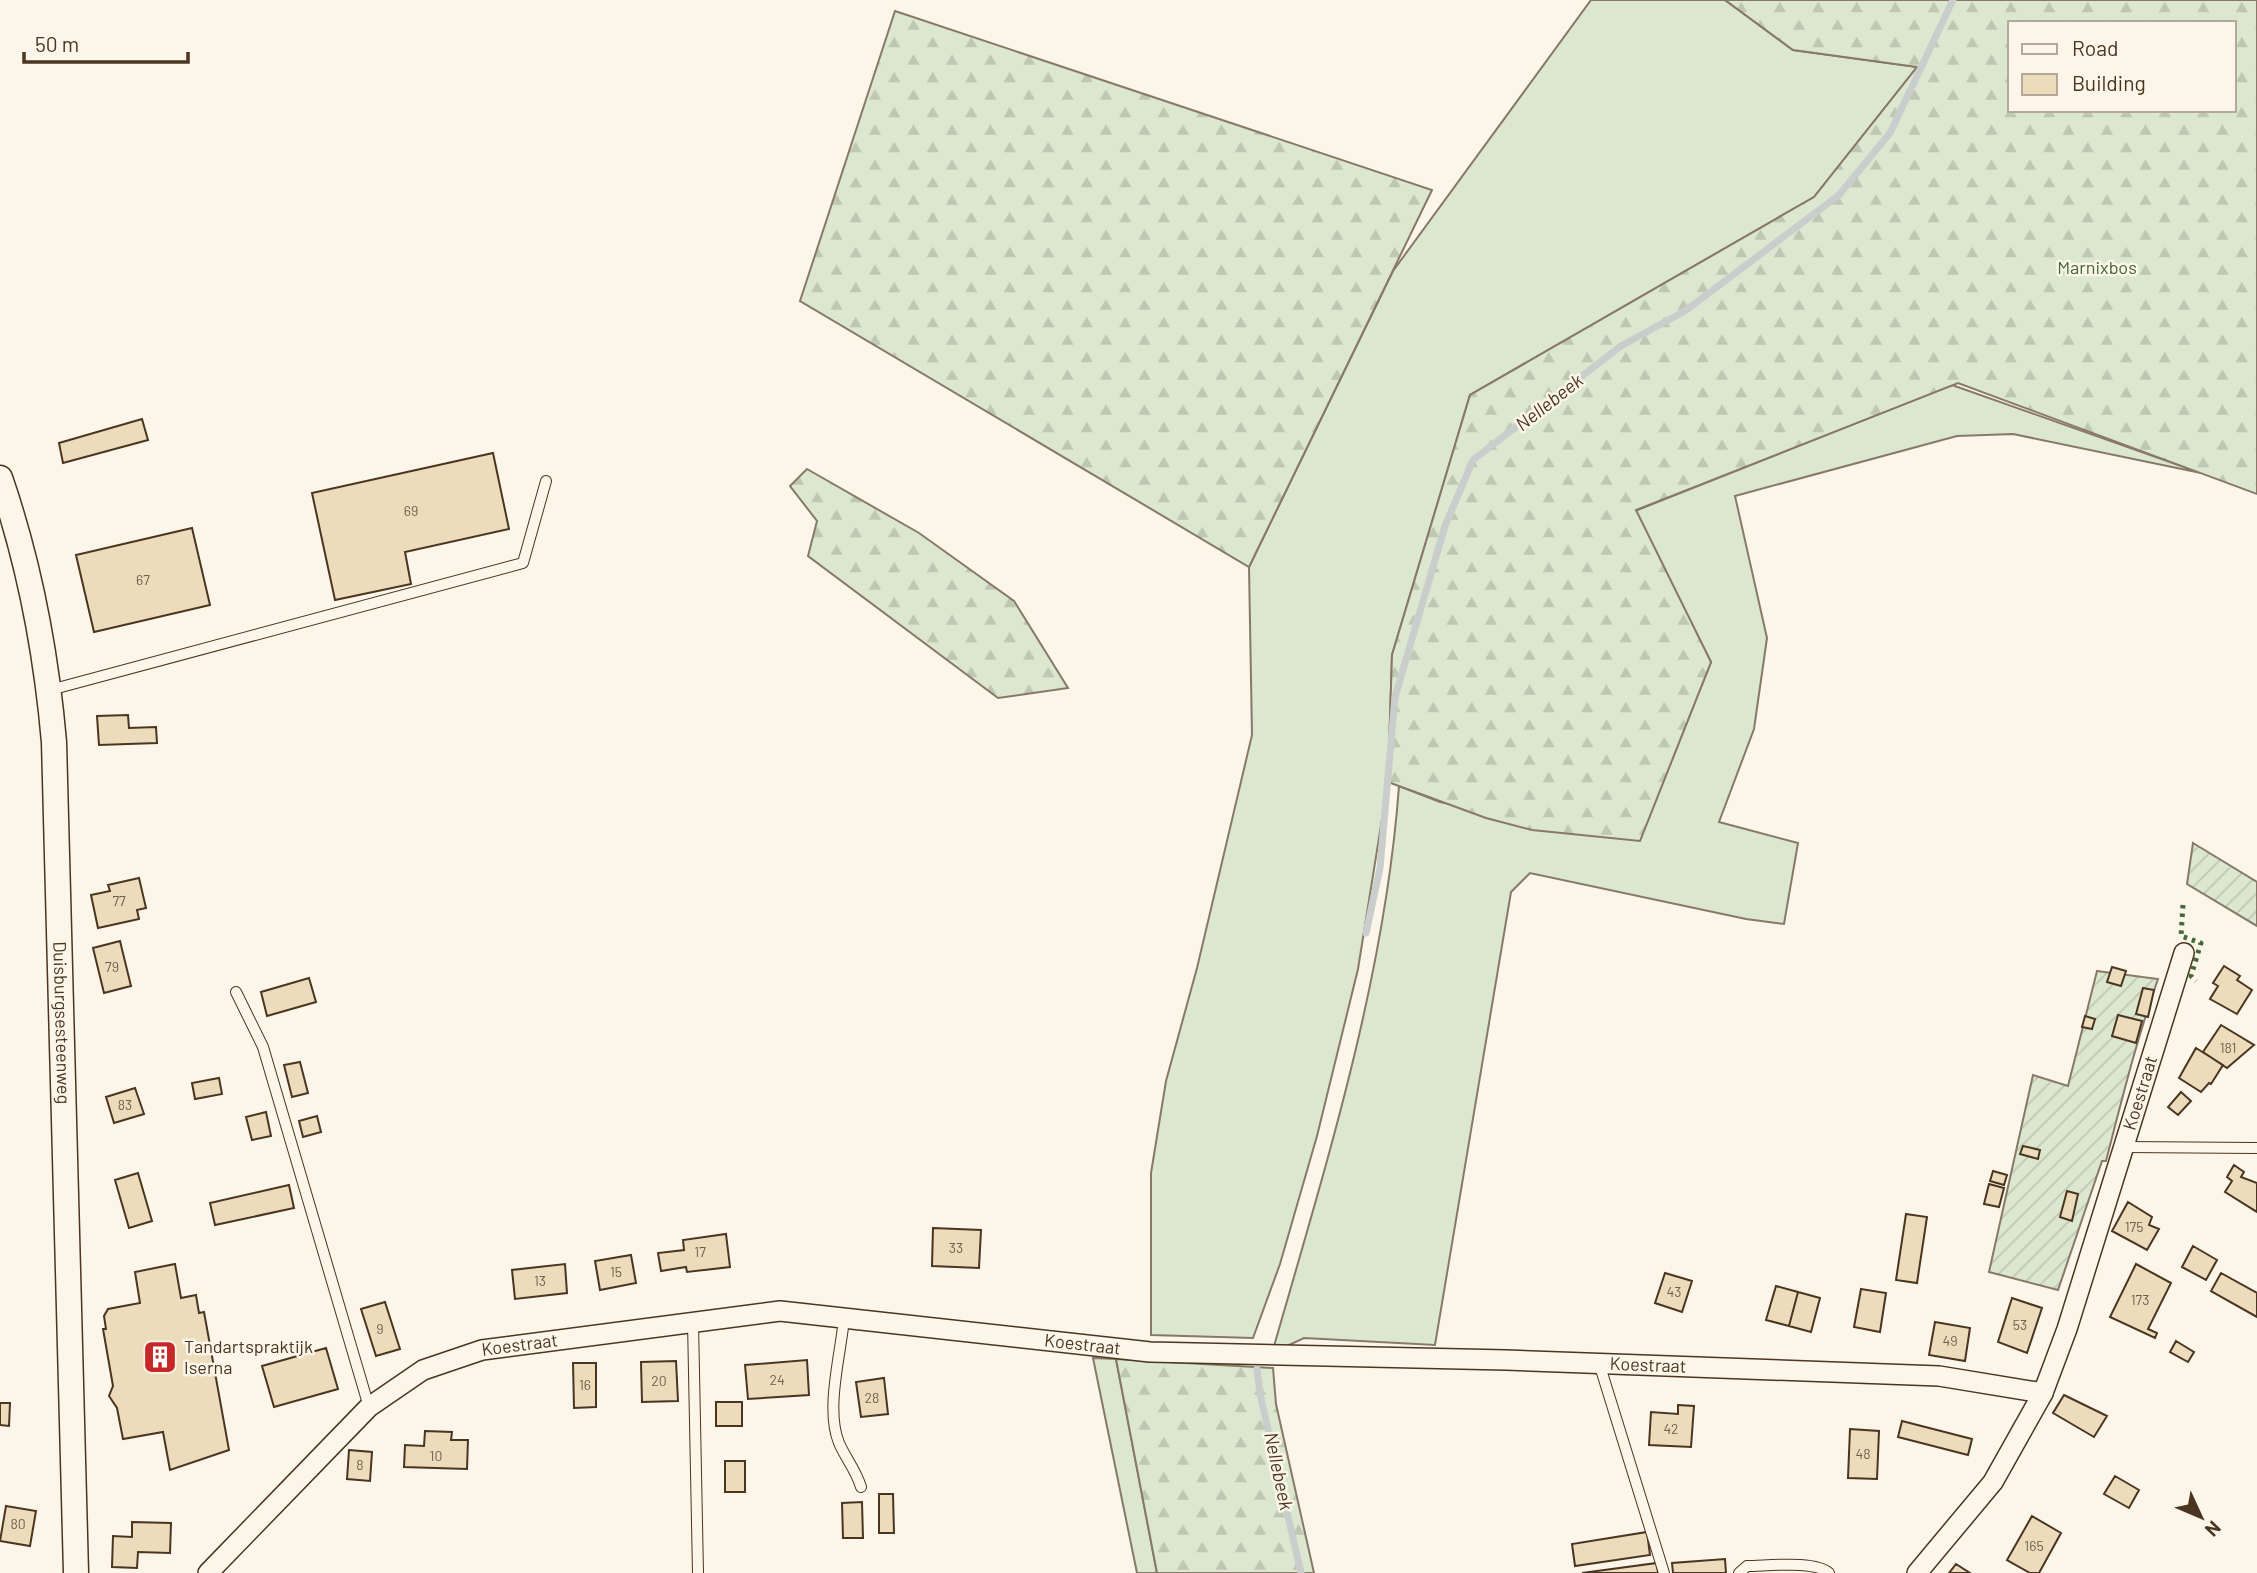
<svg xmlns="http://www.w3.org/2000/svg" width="2257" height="1573" viewBox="0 0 2257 1573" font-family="Barlow,sans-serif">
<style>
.grass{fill:#dce7d0;stroke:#887966;stroke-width:2}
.forest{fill:url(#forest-firs);stroke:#887966;stroke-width:2;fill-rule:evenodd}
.garden{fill:url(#garden-furrows);stroke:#887966;stroke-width:2}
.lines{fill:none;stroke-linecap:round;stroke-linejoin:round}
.stream{stroke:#c9cecd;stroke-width:7}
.building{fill:#ecdcbc;stroke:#4a3520;stroke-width:2}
.service-casing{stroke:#4a3520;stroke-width:12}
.minor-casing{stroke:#4a3520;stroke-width:22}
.tertiary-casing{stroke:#4a3520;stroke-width:27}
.service{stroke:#fbf6e9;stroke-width:10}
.minor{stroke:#fbf6e9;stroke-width:19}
.tertiary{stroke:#fbf6e9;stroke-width:24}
.hedge{stroke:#436837;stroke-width:5;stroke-dasharray:3.5 5;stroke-linecap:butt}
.labels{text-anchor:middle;stroke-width:5;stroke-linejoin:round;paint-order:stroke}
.number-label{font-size:14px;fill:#725f47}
.park-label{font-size:18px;fill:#436837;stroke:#fbf6e9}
.street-label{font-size:18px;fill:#4a3520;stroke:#fbf6e9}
.poi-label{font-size:18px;fill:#4a3520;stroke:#fbf6e9;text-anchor:start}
.water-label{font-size:19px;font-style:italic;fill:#4a3520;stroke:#fbf6e9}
</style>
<defs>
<pattern id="forest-firs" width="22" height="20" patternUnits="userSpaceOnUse" patternTransform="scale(1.75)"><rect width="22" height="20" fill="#dce7d0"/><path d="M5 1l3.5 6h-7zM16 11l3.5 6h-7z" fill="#bec7b2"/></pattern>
<pattern id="garden-furrows" width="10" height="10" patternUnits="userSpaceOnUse" patternTransform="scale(1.75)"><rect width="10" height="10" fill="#dce7d0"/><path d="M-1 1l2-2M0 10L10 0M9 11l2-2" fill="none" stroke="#bec7b2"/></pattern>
</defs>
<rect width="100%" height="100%" fill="#fbf6e9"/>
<path class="grass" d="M 1591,0 L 1725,0 L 1793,50 L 1917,67 L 1814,197 L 1470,395 L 1392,655 L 1388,782 L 1358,969 L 1317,1136 L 1280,1264 L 1253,1338 L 1151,1335 L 1151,1173 L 1166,1081 L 1197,968 L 1252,735 L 1249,567 L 1393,271 Z
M 1952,385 L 2201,473 L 2013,434 L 1957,436 L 1735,496 L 1767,638 L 1754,729 L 1719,822 L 1798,843 L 1784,924 L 1746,919 L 1530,873 L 1511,892 L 1435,1345 L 1304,1338 L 1272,1353 C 1325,1168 1385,979 1399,786 L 1440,802 L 1640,840 L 1711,662 L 1635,511 Z
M 1093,1358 L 1116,1359 L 1157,1573 L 1137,1573 Z"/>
<path class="forest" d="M 1725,0 L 2257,0 L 2257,494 L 1958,383 L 1636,510 L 1711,662 L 1640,841 L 1532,830 L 1486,818 L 1388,782 L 1392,655 L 1470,395 L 1814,197 L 1917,67 L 1793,50 ZM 2010,23 L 2234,23 L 2234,110 L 2010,110 Z
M 895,11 L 1432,190 L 1249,567 L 800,301 Z
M 807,469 L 919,533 L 1014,601 L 1068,688 L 998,698 L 808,556 L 817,521 L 790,486 Z
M 1116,1359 L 1273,1368 L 1276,1404 L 1314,1573 L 1157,1573 Z"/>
<path class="garden" d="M 2193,843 L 2257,882 L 2257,926 L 2187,884 Z
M 2097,971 L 2158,979 C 2137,1038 2122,1099 2106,1161 L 2102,1161 L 2058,1290 L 1989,1272 L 2033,1075 L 2068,1086 Z"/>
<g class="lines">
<path class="stream" d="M 1366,933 L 1380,868 L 1395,697 L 1445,526 L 1473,460 L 1621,346 L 1685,311 L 1839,195 L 1890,133 L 1953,0
M 1257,1369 L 1260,1394 L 1301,1573"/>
</g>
<path class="building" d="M 142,419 L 148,440 L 63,463 L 59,443 Z
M 493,453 L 509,529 L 405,552 L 411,584 L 335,600 L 312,493 Z
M 192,528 L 210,605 L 94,632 L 76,555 Z
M 128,715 L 129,728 L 156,727 L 157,743 L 99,745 L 97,716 Z
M 139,878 L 146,908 L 137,910 L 139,919 L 98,928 L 91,895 L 110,891 L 108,885 Z
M 120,941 L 131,986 L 104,993 L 93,948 Z
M 2224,966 L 2240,976 L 2237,980 L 2252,990 L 2237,1014 L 2210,999 L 2218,986 L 2213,983 Z
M 2112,967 L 2126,971 L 2121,986 L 2107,982 Z
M 309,978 L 316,1002 L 267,1016 L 261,992 Z
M 2143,988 L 2154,990 L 2148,1017 L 2136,1014 Z
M 2118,1015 L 2142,1021 L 2136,1043 L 2112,1036 Z
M 2085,1016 L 2095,1019 L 2092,1029 L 2082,1027 Z
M 2221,1025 L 2254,1045 L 2227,1068 L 2203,1052 Z
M 2196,1048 L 2223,1065 L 2211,1084 L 2209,1083 L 2201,1092 L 2179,1078 Z
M 300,1062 L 308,1093 L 292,1097 L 284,1065 Z
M 219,1078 L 222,1094 L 195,1099 L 192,1083 Z
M 135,1088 L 144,1114 L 114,1123 L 106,1097 Z
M 2181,1092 L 2191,1101 L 2178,1115 L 2168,1107 Z
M 266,1112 L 271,1136 L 252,1140 L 246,1117 Z
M 317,1116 L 321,1132 L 303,1137 L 299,1121 Z
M 2023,1146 L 2040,1150 L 2038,1159 L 2020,1154 Z
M 2234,1165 L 2244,1172 L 2241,1177 L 2257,1183 L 2257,1212 L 2225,1192 L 2232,1181 L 2227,1177 Z
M 1993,1171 L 2007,1175 L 2004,1185 L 1990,1181 Z
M 138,1173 L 152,1221 L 129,1228 L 115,1180 Z
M 1989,1184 L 2004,1188 L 1999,1207 L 1984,1204 Z
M 289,1185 L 294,1208 L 215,1225 L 210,1203 Z
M 2067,1191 L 2078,1194 L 2072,1221 L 2060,1217 Z
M 2128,1202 L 2152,1217 L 2149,1225 L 2159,1229 L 2147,1250 L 2112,1231 Z
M 1906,1214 L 1927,1217 L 1917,1283 L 1896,1280 Z
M 933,1228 L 981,1230 L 979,1268 L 932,1266 Z
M 726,1234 L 730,1267 L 687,1272 L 686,1267 L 661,1271 L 658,1253 L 684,1250 L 683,1240 Z
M 2193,1246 L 2217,1260 L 2206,1280 L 2182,1267 Z
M 631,1255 L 636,1283 L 600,1290 L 595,1261 Z
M 175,1264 L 181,1298 L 196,1295 L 199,1313 L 204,1312 L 229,1450 L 170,1470 L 163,1432 L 123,1439 L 117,1408 L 109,1396 L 113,1386 L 103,1329 L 106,1329 L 104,1316 L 108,1309 L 140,1303 L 135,1272 Z
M 565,1264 L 567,1293 L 515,1299 L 512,1270 Z
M 2136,1264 L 2171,1283 L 2148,1329 L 2157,1333 L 2155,1338 L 2110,1317 Z
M 1665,1273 L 1692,1281 L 1682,1312 L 1655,1303 Z
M 2221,1273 L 2257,1293 L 2257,1317 L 2211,1291 Z
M 1776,1286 L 1798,1292 L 1789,1326 L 1766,1320 Z
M 1861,1289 L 1886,1293 L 1880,1332 L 1854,1327 Z
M 1798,1292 L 1820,1298 L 1811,1332 L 1789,1326 Z
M 2012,1298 L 2042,1308 L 2027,1353 L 1998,1342 Z
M 385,1302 L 400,1349 L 376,1356 L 361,1309 Z
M 1935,1322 L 1970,1328 L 1965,1361 L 1929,1355 Z
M 2176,1341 L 2194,1352 L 2188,1362 L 2170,1352 Z
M 326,1348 L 338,1389 L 274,1407 L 262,1366 Z
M 807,1360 L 809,1395 L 748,1399 L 745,1365 Z
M 676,1361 L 678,1401 L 642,1402 L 641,1362 Z
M 573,1363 L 596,1363 L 596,1407 L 574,1408 Z
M 884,1378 L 888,1414 L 861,1417 L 856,1382 Z
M 2064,1395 L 2107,1416 L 2094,1437 L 2053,1413 Z
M 716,1402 L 742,1402 L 742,1426 L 716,1426 Z
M 0,1403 L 10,1403 L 9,1426 L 0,1425 Z
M 1678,1405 L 1694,1406 L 1691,1447 L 1649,1445 L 1651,1412 L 1678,1414 Z
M 1902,1421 L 1972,1439 L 1968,1455 L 1898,1437 Z
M 1850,1429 L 1879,1431 L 1877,1479 L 1848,1478 Z
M 425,1431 L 452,1432 L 451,1440 L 468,1440 L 467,1469 L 404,1467 L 405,1445 L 424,1446 Z
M 349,1450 L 372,1452 L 370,1481 L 347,1479 Z
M 725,1461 L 745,1461 L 745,1492 L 725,1492 Z
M 2115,1476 L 2139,1490 L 2129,1508 L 2104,1494 Z
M 879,1494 L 893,1494 L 894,1533 L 879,1533 Z
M 862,1502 L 863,1538 L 843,1538 L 842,1503 Z
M 6,1506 L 36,1511 L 30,1546 L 0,1541 Z
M 2032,1516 L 2061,1533 L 2039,1573 L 2030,1573 L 2007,1560 Z
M 132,1522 L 171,1523 L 170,1553 L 138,1552 L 137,1568 L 112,1567 L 113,1536 L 132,1537 Z
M 1647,1532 L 1650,1555 L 1575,1566 L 1572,1544 Z
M 1725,1559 L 1726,1573 L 1673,1573 L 1672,1563 Z
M 1657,1563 L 1658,1573 L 1582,1573 Z
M 1956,1564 L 1970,1573 L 1949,1573 Z"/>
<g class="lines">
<g class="service-casing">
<path id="service" d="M 50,690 L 523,563 L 546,481
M 236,992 L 263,1047 L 369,1407
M 2125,1147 L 2257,1148
M 844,1318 C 841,1354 825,1409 839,1443 C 846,1459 856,1470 861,1487
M 693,1322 L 698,1573
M 1599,1363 L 1664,1573
M 1739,1573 L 1747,1566 C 1767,1566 1815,1560 1829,1573"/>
</g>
<g class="minor-casing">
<g id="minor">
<path id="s1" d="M 208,1573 L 369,1407 L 423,1370 L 482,1350 L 780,1311 L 1150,1352 L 1506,1360 L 1939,1376 L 2043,1393"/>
<path id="s2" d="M 1917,1573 L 1993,1482 L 2043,1393 L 2067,1329 L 2184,953"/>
</g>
</g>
<g class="tertiary-casing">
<g id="tertiary">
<path id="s3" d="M 0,478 C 30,565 46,651 54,742 L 76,1573"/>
</g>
</g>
<use href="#service" class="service"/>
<use href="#minor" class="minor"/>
<use href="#tertiary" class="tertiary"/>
<path class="hedge" d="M 2183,905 L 2181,936 L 2201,943 L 2191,976 L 2196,981"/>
</g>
<defs>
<g id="building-square" transform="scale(1.75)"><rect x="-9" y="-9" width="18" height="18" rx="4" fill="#c62828" stroke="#fbf6e9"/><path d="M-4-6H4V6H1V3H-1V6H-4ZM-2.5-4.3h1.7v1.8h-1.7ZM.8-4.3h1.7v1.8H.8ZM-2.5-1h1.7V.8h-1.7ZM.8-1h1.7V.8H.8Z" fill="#fff"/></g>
</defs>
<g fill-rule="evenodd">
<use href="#building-square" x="160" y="1357"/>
</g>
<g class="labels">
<g class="number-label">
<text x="411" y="516">69</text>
<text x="143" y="585">67</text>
<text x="119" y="906">77</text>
<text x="112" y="972">79</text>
<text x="2228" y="1053">181</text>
<text x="125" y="1110">83</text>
<text x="2134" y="1232">175</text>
<text x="956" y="1253">33</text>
<text x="700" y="1257">17</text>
<text x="616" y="1277">15</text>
<text x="540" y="1286">13</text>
<text x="1674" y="1297">43</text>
<text x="2140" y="1305">173</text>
<text x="2020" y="1330">53</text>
<text x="380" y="1334">9</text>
<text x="1950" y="1346">49</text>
<text x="777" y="1385">24</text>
<text x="659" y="1386">20</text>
<text x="585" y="1390">16</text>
<text x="872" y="1403">28</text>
<text x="1671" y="1434">42</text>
<text x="1863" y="1459">48</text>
<text x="436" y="1461">10</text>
<text x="360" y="1470">8</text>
<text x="18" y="1529">80</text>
<text x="2034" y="1551">165</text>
</g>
<g class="park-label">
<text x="2097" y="274">Marnixbos</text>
</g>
<g class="street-label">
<text dy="6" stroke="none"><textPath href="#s3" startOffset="551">Duisburgsesteenweg</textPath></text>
<text dy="6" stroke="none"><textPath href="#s2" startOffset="536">Koestraat</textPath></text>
<text dy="6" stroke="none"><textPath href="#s1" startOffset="964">Koestraat</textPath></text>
<text dy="6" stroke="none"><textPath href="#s1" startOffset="397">Koestraat</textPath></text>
<text dy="6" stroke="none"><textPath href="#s1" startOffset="1530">Koestraat</textPath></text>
</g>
<g class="poi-label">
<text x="184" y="1353">Tandartspraktijk<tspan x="184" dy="21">Iserna</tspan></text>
</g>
<g class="water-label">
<text transform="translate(1549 402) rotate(-38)" y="7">Nellebeek</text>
<text transform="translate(1279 1471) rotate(78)" y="7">Nellebeek</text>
</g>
</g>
<rect x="2008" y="21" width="228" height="91" fill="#fbf6e9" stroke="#b4a999" stroke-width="2"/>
<rect x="2022" y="44" width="35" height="10" fill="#fbf6e9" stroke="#b4a999" stroke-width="2"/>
<text x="2072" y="56" font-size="21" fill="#4a3520">Road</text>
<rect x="2022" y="74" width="35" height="21" fill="#ecdcbc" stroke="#b4a999" stroke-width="2"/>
<text x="2072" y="91" font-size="21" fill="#4a3520">Building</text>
<g transform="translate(2201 1517) rotate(134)" stroke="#fbf6e9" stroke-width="5" paint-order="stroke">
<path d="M0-5L12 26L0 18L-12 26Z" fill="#4a3520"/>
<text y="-10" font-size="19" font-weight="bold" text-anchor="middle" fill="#4a3520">N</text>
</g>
<path d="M24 52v10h164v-10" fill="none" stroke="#4a3520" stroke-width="3.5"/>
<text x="35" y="52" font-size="21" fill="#4a3520" stroke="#fbf6e9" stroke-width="5" paint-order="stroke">50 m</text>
</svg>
